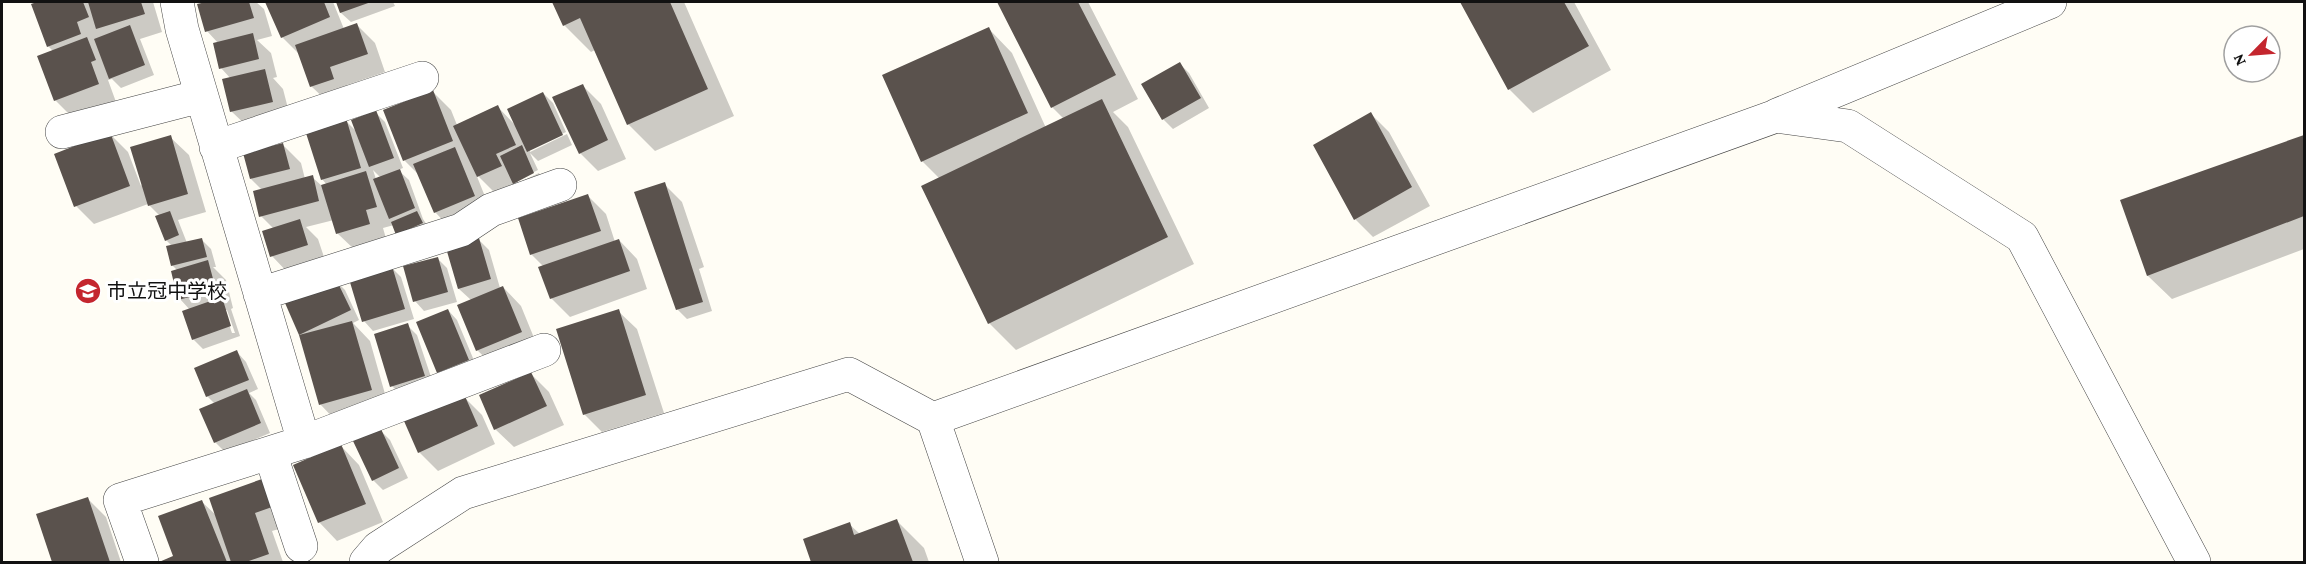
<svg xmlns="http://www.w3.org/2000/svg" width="2306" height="564" viewBox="0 0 2306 564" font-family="'Crimson Pro','Noto Sans JP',serif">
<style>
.shadow{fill:#0003;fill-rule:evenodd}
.building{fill:#5a524d}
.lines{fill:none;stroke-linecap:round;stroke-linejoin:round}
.street-casing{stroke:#444;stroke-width:34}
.street{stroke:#fff;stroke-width:33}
.labels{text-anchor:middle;stroke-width:6;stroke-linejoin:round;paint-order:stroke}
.poi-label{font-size:20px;fill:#111;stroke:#fff;text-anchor:start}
</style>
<rect width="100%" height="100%" fill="#fffdf5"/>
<path class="shadow" d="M 41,2 L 153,2 L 162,32 L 140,39 L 154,75 L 121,88 L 112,79 L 108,80 L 116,102 L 73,118 L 55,100 L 54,52 L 48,46 L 33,5 Z
M 211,2 L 256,2 L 264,9 L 272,36 L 257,40 L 271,53 L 277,77 L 273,78 L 283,89 L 291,120 L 250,129 L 231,111 L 231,79 L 221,68 L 218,43 L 207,31 L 199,5 Z
M 267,2 L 333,2 L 344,29 L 357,25 L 375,43 L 385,72 L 347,85 L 351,97 L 330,104 L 311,86 L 300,55 L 282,37 Z
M 337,2 L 393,2 L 395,6 L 351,22 L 341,13 Z
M 554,2 L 684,2 L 734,116 L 655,151 L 628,124 L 595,50 L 591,52 L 564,25 Z
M 999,2 L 1088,2 L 1138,99 L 1113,112 L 1128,127 L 1194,264 L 1016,350 L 989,323 L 923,187 L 940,179 L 922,161 L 989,29 L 1012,53 L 1046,128 L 1064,119 L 1052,107 Z
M 1462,2 L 1574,2 L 1611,70 L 1533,113 L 1509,89 Z
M 1180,64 L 1189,73 L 1209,108 L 1173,129 L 1163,119 Z
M 582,85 L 601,104 L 626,159 L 598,171 L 580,153 Z
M 432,91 L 451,110 L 457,125 L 498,107 L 515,125 L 543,93 L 553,103 L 566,132 L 530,149 L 530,152 L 567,134 L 572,145 L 538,161 L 530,153 L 538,170 L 518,180 L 518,183 L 539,173 L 543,183 L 496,194 L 476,174 L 492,214 L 453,231 L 435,212 L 420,176 L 405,161 L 385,111 Z
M 375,112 L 385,122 L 403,168 L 398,170 L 409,180 L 423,219 L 432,233 L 407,244 L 394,225 L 383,228 L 387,242 L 356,251 L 337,233 L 334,220 L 306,227 L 318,239 L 326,263 L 290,275 L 272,256 L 274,229 L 261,216 L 262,190 L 251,179 L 282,144 L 301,163 L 305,179 L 312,177 L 322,186 L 327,185 L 322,179 L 345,120 L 356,131 ZM 373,170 L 379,176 L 381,177 L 376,179 Z
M 1371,114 L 1389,132 L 1430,206 L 1373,237 L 1355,219 Z
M 110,134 L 128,152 L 141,186 L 170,137 L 189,155 L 206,212 L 178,220 L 187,243 L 201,239 L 211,249 L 216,267 L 213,267 L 226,280 L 233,308 L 231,309 L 240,336 L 203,349 L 193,339 L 190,310 L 180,299 L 177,270 L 172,265 L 172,246 L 166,240 L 160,216 L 148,204 L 94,224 L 76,206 ZM 224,310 L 227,310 L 235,333 L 232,333 Z
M 2304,136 L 2304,249 L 2172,299 L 2148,276 L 2122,201 Z
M 664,184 L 682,202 L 704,267 L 699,269 L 712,311 L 687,319 L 677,309 Z
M 588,196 L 606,214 L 615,242 L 619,240 L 637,259 L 647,289 L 570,317 L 551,298 L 544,267 L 531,254 Z
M 479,240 L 489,250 L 500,288 L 503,287 L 521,306 L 539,350 L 496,368 L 477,350 L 471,300 L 459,289 Z
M 437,258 L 447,268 L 457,302 L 424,311 L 415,301 Z
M 391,267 L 401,277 L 414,319 L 373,331 L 364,321 Z
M 336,281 L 345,290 L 359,320 L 353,323 L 370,341 L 389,408 L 338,423 L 320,404 L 301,334 Z
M 448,310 L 457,320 L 478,370 L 448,382 L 438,372 Z
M 618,311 L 637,329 L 664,413 L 602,432 L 584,414 Z
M 407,325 L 417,335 L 434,386 L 402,396 L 392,386 Z
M 237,352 L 246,362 L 258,389 L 249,393 L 256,400 L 270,433 L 225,452 L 215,442 L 215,404 L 207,396 Z
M 531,374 L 549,392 L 564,425 L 514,447 L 495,429 Z
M 463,396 L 482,415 L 495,444 L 438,471 L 419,452 Z
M 380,430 L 390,440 L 408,478 L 383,490 L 373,480 Z
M 341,446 L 359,465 L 383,522 L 337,541 L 319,522 Z
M 261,481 L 289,526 L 272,531 L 283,562 L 163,562 L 176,557 L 202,502 L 217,516 Z
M 88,499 L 106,517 L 121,562 L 54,562 L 38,515 Z
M 897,521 L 924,548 L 929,562 L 813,562 L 805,540 L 849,524 L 860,534 Z"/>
<path class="building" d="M 37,2 L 83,2 L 89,17 L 77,22 L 81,34 L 47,47 L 31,4 Z
M 88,2 L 141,2 L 145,14 L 96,29 Z
M 206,2 L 249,2 L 254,18 L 205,32 L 197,4 Z
M 265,2 L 324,2 L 330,17 L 281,38 Z
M 336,2 L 371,2 L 340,13 Z
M 552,2 L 670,2 L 708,89 L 627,125 L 580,18 L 563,26 Z
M 997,2 L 1078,2 L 1116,75 L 1051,108 Z
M 1460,2 L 1564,2 L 1589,46 L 1508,90 Z
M 357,23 L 368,54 L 330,67 L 334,79 L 310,87 L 295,45 Z
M 130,25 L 145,65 L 109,79 L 94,39 Z
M 989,27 L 1028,113 L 921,162 L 882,75 Z
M 253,33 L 259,59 L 219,69 L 213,43 Z
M 87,37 L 96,60 L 91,62 L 99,84 L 54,101 L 37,56 Z
M 1180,62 L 1201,98 L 1162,120 L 1141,84 Z
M 265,69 L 273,102 L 230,112 L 222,79 Z
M 583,84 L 608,140 L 579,154 L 552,97 Z
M 433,90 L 453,141 L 403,161 L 383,110 Z
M 543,92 L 563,135 L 527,152 L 507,109 Z
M 1102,99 L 1168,237 L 988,324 L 921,186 Z
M 498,105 L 516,145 L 496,154 L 502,166 L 477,177 L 453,126 Z
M 376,110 L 394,158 L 369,167 L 351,120 Z
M 1371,112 L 1412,187 L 1354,220 L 1313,145 Z
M 346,118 L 361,168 L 321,180 L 305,130 Z
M 110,132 L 130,186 L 74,207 L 54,154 Z
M 171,135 L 188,194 L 148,206 L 130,147 Z
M 2304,135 L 2304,216 L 2147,276 L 2120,200 Z
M 283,143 L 290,169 L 250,179 L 243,153 Z
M 522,145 L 534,173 L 513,184 L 500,156 Z
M 455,147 L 475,196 L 434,213 L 413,164 Z
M 400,169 L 415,208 L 389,219 L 373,179 Z
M 366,171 L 377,207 L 366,210 L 370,224 L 336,234 L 321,185 Z
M 313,175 L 319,201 L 259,217 L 253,191 Z
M 665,182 L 703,302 L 676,310 L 634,192 Z
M 588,194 L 601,231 L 530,255 L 518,218 Z
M 170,211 L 179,235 L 165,241 L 155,216 Z
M 417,211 L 423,223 L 396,235 L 391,222 Z
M 300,219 L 308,245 L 270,257 L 262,231 Z
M 202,238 L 207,257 L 171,266 L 166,246 Z
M 479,238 L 491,279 L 458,289 L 446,248 Z
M 619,239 L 630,271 L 550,299 L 538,267 Z
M 438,257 L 448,292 L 413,302 L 403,266 Z
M 208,260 L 216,290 L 178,300 L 171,271 Z
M 392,266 L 405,309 L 362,322 L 349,279 Z
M 336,279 L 351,310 L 299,335 L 352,321 L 372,390 L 319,405 L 299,335 L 285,303 Z
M 503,286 L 522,332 L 476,351 L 457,305 Z
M 222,297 L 231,326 L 192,340 L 182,311 Z
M 448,309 L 469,360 L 437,373 L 416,322 Z
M 619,309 L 646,395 L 583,415 L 556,329 Z
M 408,323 L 425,376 L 390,387 L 374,334 Z
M 237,350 L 249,380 L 206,397 L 194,368 Z
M 531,372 L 547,406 L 494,430 L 479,395 Z
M 247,389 L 261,423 L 214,443 L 199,409 Z
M 464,394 L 478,426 L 418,453 L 404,421 Z
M 381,429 L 399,468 L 372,481 L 353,441 Z
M 341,444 L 366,504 L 318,523 L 293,465 Z
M 262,479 L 272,507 L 255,513 L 269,554 L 246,562 L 231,562 L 209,498 Z
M 88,497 L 110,562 L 52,562 L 36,514 Z
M 202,500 L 227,562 L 159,562 L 173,556 L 158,516 Z
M 897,519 L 913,562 L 811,562 L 803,539 L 850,522 L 854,535 Z"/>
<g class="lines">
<g class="street-casing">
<path id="street" d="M 177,2 L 182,29 L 304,442
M 1777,115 L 2050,2
M 62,132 L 201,96
M 216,147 L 422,78
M 260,294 L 461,230 L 491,210 L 560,185
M 933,419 L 1776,116 L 1848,126 L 2022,237 L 2194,562
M 270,453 L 301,546
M 142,562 L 120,500 L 304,442 L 544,350
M 366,562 L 378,548 L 463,493 L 849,374 L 933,419 L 982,562"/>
</g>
<use href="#street" class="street"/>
</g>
<defs>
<g id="school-disc" transform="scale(1.35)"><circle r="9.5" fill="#c4262e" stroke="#fff"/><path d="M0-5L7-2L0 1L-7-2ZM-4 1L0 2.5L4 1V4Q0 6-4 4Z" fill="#fff"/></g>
</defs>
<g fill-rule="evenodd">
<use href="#school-disc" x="88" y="291"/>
</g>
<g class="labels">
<g class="poi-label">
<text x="107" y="298">市立冠中学校</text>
</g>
</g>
<rect width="2306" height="564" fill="none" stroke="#111111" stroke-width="6"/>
<g transform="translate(2252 54) rotate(245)"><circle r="28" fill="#ffffff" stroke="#a0a0a0" stroke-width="1.5"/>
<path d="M0-4.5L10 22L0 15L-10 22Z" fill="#c4262e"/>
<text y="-9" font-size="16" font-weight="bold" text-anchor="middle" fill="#111111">N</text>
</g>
</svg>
